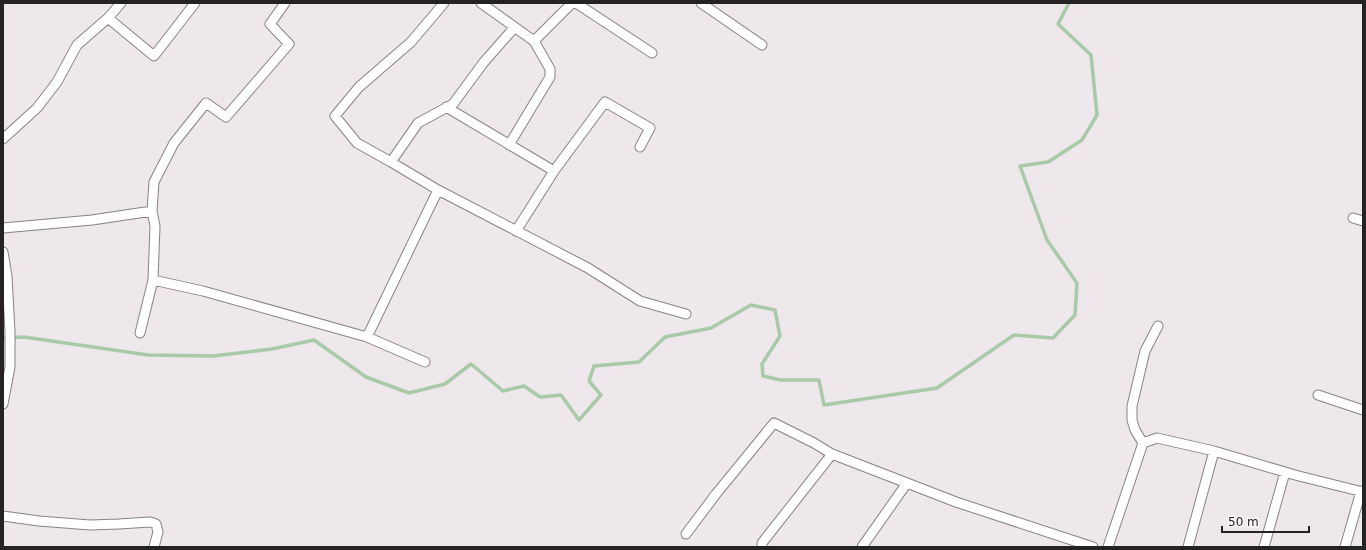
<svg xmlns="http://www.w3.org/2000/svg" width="1366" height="550" viewBox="0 0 1366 550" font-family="'DejaVu Sans',sans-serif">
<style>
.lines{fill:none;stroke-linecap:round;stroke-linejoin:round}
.stream{stroke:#a8caa8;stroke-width:3.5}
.street-casing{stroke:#898287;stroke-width:11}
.street{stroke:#fff;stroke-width:9}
</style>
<rect width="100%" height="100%" fill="#eee7ec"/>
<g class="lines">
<path class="stream" d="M 3,338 L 24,337 L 148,355 L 213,356 L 272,349 L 314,340 L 366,377 L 409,393 L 445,384 L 471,364 L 503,391 L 524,386 L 540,397 L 561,395 L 579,420 L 601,395 L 589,381 L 594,366 L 639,362 L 665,337 L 711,328 L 751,305 L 775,310 L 780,336 L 762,364 L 763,376 L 781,380 L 819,380 L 824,405 L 937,388 L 1014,335 L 1053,338 L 1075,315 L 1077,283 L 1047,240 L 1020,166 L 1048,162 L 1082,140 L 1097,115 L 1091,55 L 1058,24 L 1069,3"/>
<g class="street-casing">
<path id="street" d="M 444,3 L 411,42 L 359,87 L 335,116 L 357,143 L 391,162 L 438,190 L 588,268 L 640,301 L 686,314
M 481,3 L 534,41 L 572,3
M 576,3 L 652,53
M 701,3 L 762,45
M 108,18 L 154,56 L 195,3
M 446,107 L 554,171 L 605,102 L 650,128 L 640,147
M 3,139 L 37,108 L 57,82 L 77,45 L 108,18 L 121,3
M 509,145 L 550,77 L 550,69 L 534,41
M 391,162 L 418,123 L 453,104 L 484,62 L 514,28
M 1353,218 L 1363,221
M 3,228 L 92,220 L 152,211
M 516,231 L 554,171
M 3,252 L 7,276 L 10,332 L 10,367 L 3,404
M 153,280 L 203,291 L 367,337 L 425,362
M 140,333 L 153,280 L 155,226 L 152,211 L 154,182 L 174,143 L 206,103 L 226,117 L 289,44 L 270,24 L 285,3
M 367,337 L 438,190
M 1318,395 L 1363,410
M 1143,443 L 1135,430 L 1132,420 L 1132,406 L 1145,351 L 1158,326
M 3,516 L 39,521 L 90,525 L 119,524 L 150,522 L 156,524 L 158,532 L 154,547
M 686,534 L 716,494 L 774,423 L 814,443 L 832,454
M 762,547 L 762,543 L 832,454 L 956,502 L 1093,547
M 862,547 L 907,483
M 1108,547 L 1143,443 L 1157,438 L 1214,451 L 1295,475 L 1363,492
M 1188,547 L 1214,451
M 1264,547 L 1285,472
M 1345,547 L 1361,491"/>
</g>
<use href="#street" class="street"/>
</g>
<rect width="1366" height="550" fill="none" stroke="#242224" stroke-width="8"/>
<path d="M1222 526v6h87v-6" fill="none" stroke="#242224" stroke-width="2"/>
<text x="1228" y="526" font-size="12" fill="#242224" stroke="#fbf4f9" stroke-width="3" paint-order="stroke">50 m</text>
</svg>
